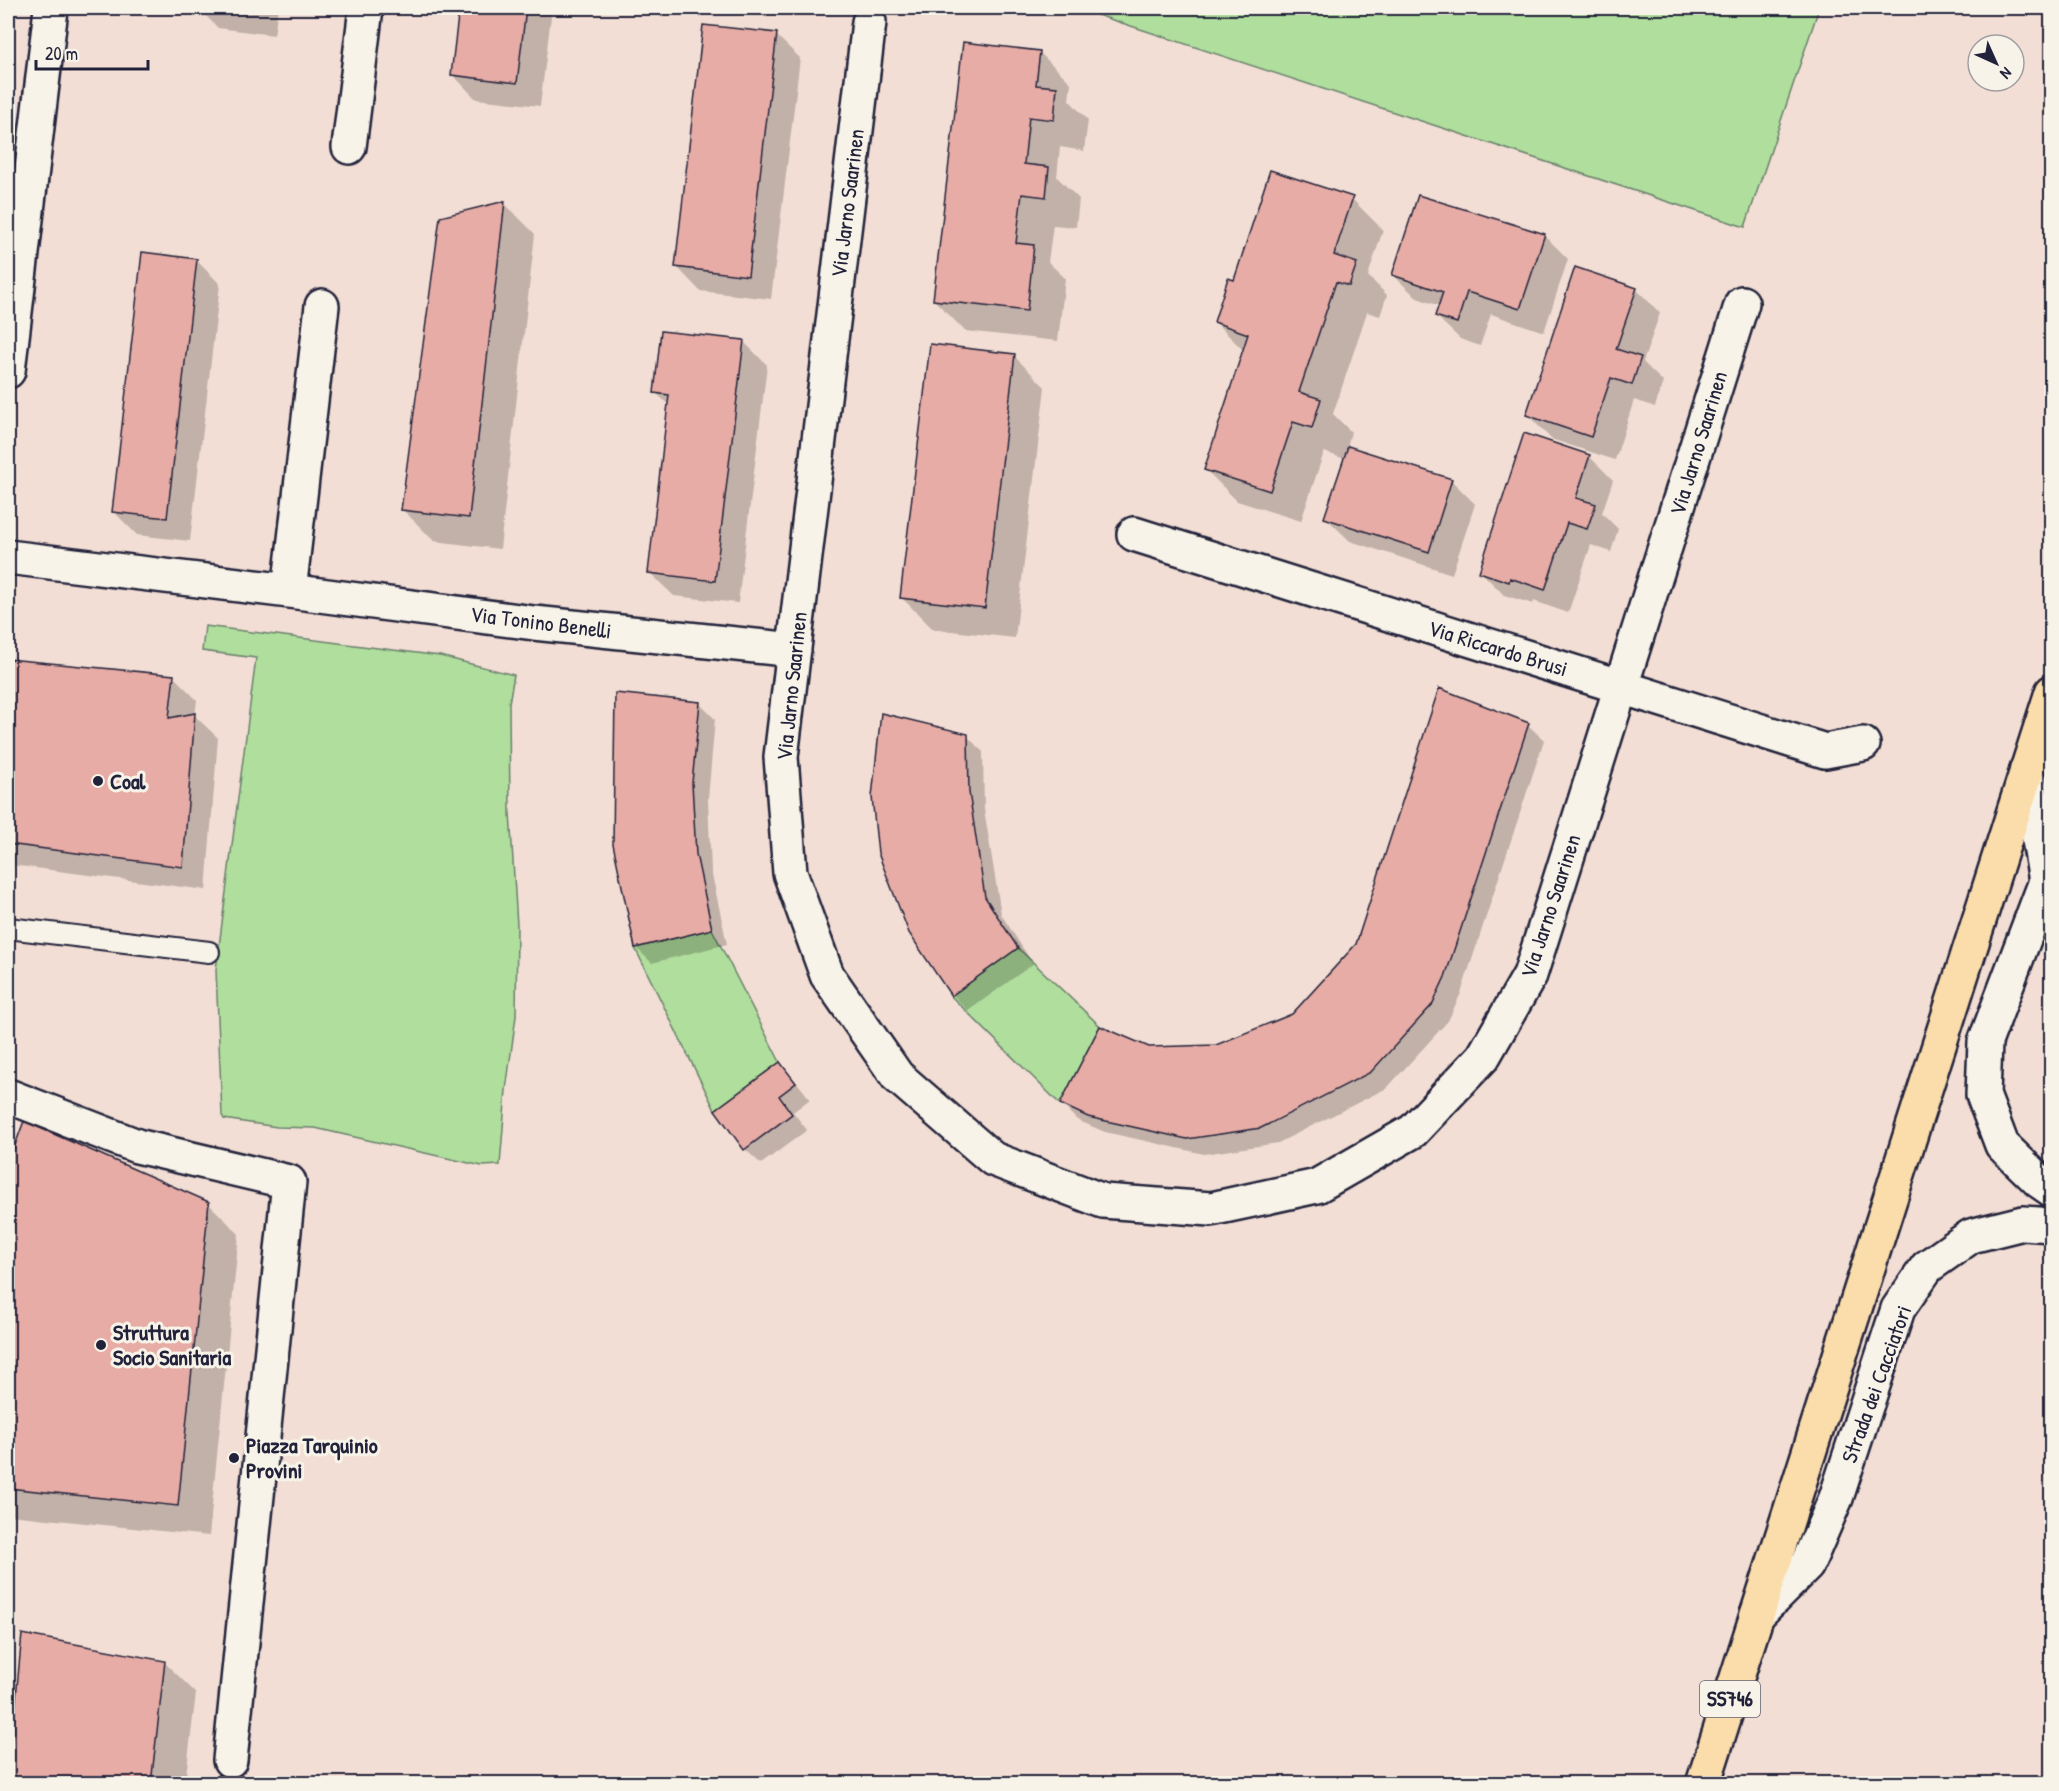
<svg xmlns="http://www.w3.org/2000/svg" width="2059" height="1791" viewBox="0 0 2059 1791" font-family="'Patrick Hand',sans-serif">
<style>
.green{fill:#b0de9d;stroke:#69806c;stroke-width:1.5}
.shadow{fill:#0003}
.building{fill:#e7aca5;stroke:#22223b;stroke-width:1.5}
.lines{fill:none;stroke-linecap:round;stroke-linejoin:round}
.lane-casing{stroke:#22223b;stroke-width:24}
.street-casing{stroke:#22223b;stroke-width:38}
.primary-casing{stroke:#22223b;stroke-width:38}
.lane{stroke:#f7f3e8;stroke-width:20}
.street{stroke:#f7f3e8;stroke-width:33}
.primary{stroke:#fbddab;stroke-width:33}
.poi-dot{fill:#22223b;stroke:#f7f3e8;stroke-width:2}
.labels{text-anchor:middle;stroke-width:6;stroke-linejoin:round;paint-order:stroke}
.shield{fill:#f7f3e8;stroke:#62616f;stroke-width:1.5}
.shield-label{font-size:21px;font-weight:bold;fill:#22223b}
.street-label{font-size:22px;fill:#22223b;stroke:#f7f3e8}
.poi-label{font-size:22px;font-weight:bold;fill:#22223b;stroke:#f7f3e8;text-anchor:start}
</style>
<rect width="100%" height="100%" fill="#f2ded4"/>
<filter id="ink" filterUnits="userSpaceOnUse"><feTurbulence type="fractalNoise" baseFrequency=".0167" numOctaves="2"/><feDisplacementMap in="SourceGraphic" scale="12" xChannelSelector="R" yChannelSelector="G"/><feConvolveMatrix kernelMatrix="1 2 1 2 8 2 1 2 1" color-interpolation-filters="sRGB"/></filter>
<g filter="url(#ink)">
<path class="green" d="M 1076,8 L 1819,8 L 1745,227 Z
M 205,626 L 440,656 L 514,675 L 509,703 L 510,813 L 517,925 L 516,1016 L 506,1090 L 500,1165 L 482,1166 L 315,1128 L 277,1127 L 224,1119 L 222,1115 L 216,970 L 256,658 L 202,651 Z
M 712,929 L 780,1062 L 715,1110 L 635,948 Z
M 1018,948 L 1100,1026 L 1060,1104 L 951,996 Z"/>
<path class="shadow" d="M 198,8 L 278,8 L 274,35 L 218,28 Z
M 461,8 L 552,8 L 540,106 L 476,99 L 453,75 Z
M 776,35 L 800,58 L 771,299 L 700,291 L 677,267 Z
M 1039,52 L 1071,83 L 1069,100 L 1088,120 L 1084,151 L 1060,147 L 1057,177 L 1079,199 L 1076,227 L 1053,225 L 1048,262 L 1065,278 L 1058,341 L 965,331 L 934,300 Z
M 1352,199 L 1383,230 L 1368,276 L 1387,295 L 1380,316 L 1367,312 L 1333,414 L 1351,432 L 1347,447 L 1451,480 L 1475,504 L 1452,574 L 1350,541 L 1326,518 L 1345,459 L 1324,452 L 1301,521 L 1237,501 L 1206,470 L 1244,351 L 1215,322 L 1235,282 Z
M 504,203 L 535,234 L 500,549 L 434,541 L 403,510 Z
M 1544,235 L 1568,259 L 1544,332 L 1491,314 L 1480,346 L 1460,339 L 1436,316 L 1440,306 L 1417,298 L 1393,275 Z
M 196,260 L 220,284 L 190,541 L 137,535 L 114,512 Z
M 1636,289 L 1660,313 L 1643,362 L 1663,382 L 1655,407 L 1634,400 L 1615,460 L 1551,439 L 1528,415 Z
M 743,341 L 767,365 L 738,603 L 674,596 L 650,573 L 670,406 L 655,392 Z
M 1014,356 L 1045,387 L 1015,638 L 933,629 L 902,598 Z
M 1589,456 L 1613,480 L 1602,513 L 1618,529 L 1611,552 L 1591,545 L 1568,613 L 1534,601 L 1533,604 L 1504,595 L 1480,571 Z
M 8,661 L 173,676 L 197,700 L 195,716 L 218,738 L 206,890 L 11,865 L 8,861 Z
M 700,704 L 715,719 L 708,799 L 711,870 L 727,944 L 652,963 L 636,948 Z
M 1528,725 L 1544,740 L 1461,993 L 1448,1021 L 1387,1088 L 1278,1143 L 1204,1154 L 1105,1132 L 1077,1120 L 1061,1104 L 1149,1048 L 1217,1046 L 1293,1015 L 1357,944 Z
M 967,736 L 983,752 L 984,809 L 1001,914 L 1033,964 L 968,1011 L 953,995 L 910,932 Z
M 779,1064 L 795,1080 L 810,1099 L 793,1112 L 807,1130 L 761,1164 L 745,1149 Z
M 25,1123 L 208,1203 L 239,1234 L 209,1536 L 9,1515 L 8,1513 L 8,1168 Z
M 23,1636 L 164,1662 L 196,1693 L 185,1784 L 8,1784 Z"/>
<path class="building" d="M 459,8 L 526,8 L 517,83 L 451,75 Z
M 703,25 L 777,33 L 748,276 L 675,267 Z
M 963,42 L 1040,51 L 1036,85 L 1057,87 L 1054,120 L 1029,117 L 1024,164 L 1049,167 L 1046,197 L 1022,194 L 1016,243 L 1034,245 L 1027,311 L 933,300 Z
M 1270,170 L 1353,197 L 1334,255 L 1357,263 L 1349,286 L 1336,282 L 1299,392 L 1321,399 L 1312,428 L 1293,422 L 1270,491 L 1204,470 L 1248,334 L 1214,322 L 1228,278 L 1234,280 Z
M 1418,195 L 1545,234 L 1520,309 L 1467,292 L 1457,323 L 1435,316 L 1443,292 L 1392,275 Z
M 505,201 L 469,518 L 401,510 L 440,217 Z
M 142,252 L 197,259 L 167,518 L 112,512 Z
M 1575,267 L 1637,288 L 1616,349 L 1641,357 L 1632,385 L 1611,378 L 1591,437 L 1526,415 Z
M 661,331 L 744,340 L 715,581 L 648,573 L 669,395 L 654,393 Z
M 930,344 L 1015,354 L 985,608 L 900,598 Z
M 1524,433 L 1590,455 L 1576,498 L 1596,504 L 1587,529 L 1567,523 L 1545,590 L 1510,578 L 1509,582 L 1479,572 Z
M 1348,446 L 1452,479 L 1429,552 L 1324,518 Z
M 8,659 L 174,675 L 169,718 L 195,713 L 183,867 L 8,844 Z
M 1439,688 L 1529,723 L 1445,977 L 1432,1005 L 1371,1072 L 1261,1128 L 1187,1139 L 1088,1117 L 1060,1104 L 1100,1026 L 1149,1047 L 1216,1045 L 1292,1014 L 1356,944 Z
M 615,693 L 700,702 L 692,783 L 696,854 L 712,929 L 635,948 L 613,844 Z
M 881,713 L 968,734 L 969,792 L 985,897 L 1018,948 L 951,996 L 909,933 L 878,853 L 872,797 Z
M 780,1062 L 796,1083 L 779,1096 L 792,1114 L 744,1150 L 715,1110 Z
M 24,1121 L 209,1202 L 178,1506 L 8,1488 L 8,1164 Z
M 22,1634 L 165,1661 L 151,1784 L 8,1784 Z"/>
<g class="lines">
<g class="lane-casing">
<path id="lane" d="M 8,928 L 209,952"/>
</g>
<g class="street-casing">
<path id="street" d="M 869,22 L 781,757 L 790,873 L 827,975 L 897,1076 L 993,1159 L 1103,1201 L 1211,1209 L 1317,1186 L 1413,1131 L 1483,1057 L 1530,975 L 1742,303
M 349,147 L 366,8
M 8,371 L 51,9
M 1134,534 L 1825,751 L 1863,744
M 8,557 L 289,591 L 534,623 L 794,650
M 289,591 L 322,306
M 2027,769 L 2046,881 L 1985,1042 L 1983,1095 L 2002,1145 L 2039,1181 L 2052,1190
M 8,1096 L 137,1146 L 289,1182 L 230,1760
M 1757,1615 L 1807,1565 L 1836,1498 L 1898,1309 L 1927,1267 L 1971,1236 L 2023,1223 L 2052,1225"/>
</g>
<g class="primary-casing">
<path id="primary" d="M 1703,1784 L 2052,692"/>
</g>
<use href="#lane" class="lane"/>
<use href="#street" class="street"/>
<use href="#primary" class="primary"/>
</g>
</g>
<g class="poi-dot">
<circle cx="98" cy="781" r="6"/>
<circle cx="101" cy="1345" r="6"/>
<circle cx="234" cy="1458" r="6"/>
</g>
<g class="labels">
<rect class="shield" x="1700" y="1681" width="60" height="36" rx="4.5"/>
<g class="shield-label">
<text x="1730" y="1706">SS746</text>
</g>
<g class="street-label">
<text transform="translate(847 203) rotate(-83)" y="8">Via Jarno Saarinen</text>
<text transform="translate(1698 443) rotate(-73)" y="8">Via Jarno Saarinen</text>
<text transform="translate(541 622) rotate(7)" y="8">Via Tonino Benelli</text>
<text transform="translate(1498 648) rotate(17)" y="8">Via Riccardo Brusi</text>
<text transform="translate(791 686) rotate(-84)" y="8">Via Jarno Saarinen</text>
<text transform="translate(1550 906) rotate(-72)" y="8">Via Jarno Saarinen</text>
<text transform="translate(1876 1384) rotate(-70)" y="8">Strada dei Cacciatori</text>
</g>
<g class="poi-label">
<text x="110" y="789">Coal</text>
<text x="113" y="1340">Struttura<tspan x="113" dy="25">Socio Sanitaria</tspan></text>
<text x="246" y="1453">Piazza Tarquinio<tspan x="246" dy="25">Provini</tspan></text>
</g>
</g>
<rect width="2059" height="1791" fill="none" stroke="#f7f3e8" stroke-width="30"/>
<rect x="15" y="15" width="2029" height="1761" fill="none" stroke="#22223b" stroke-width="2" filter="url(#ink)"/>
<g transform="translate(1996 63) rotate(135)"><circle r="28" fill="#f7f3e8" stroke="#a29fa3" stroke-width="1.5"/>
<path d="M0-4.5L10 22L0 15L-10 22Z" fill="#22223b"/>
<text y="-9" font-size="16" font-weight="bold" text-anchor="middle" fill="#22223b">N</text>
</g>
<path d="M36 60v9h112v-9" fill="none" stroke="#22223b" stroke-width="3"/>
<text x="45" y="60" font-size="18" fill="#22223b" stroke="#f7f3e8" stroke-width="4.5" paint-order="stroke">20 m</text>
</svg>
